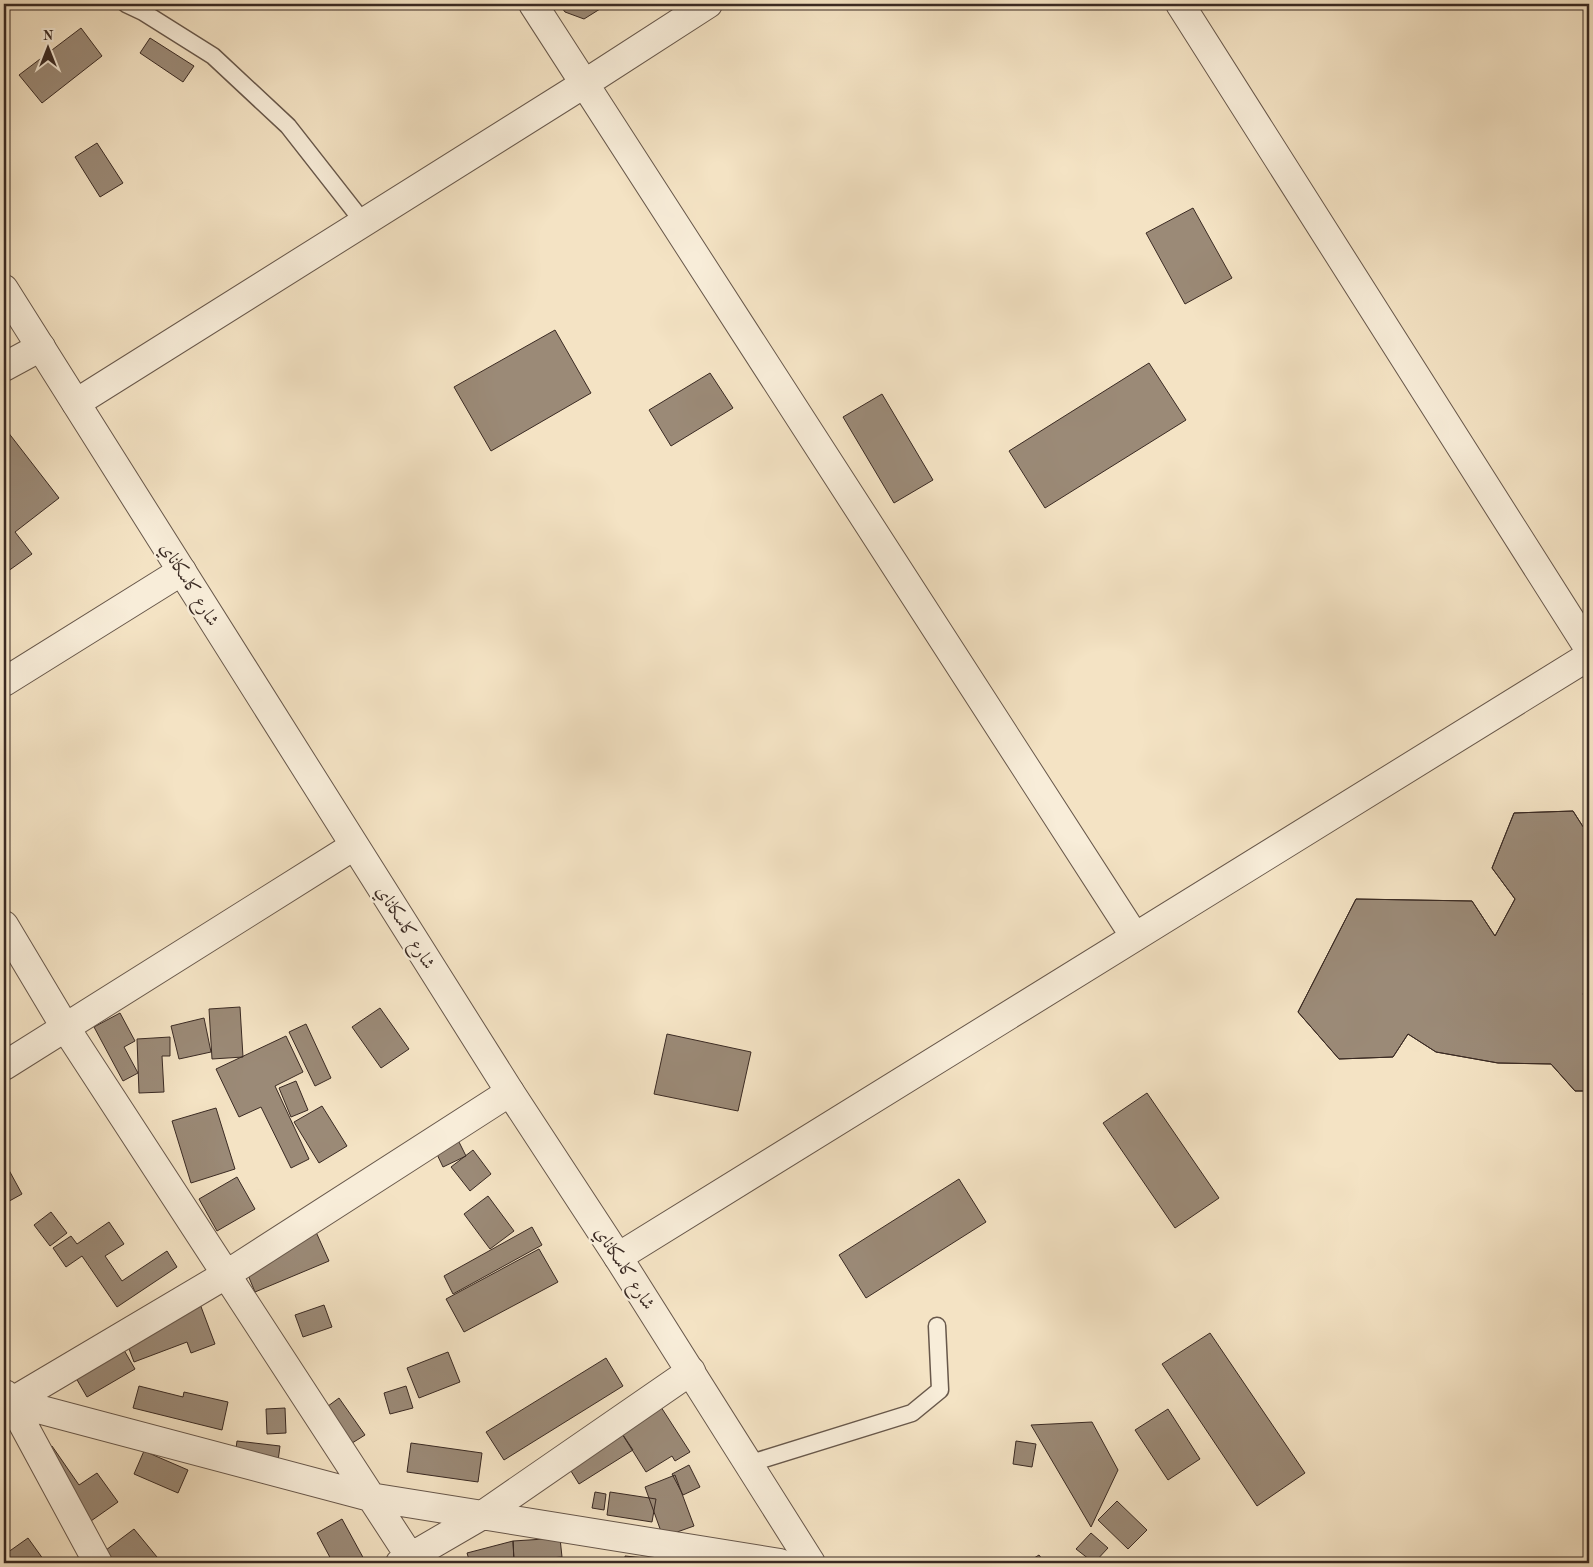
<svg xmlns="http://www.w3.org/2000/svg" width="1593" height="1567" viewBox="0 0 1593 1567" font-family="'Old Standard TT',Amiri,serif">
<style>
.building{fill:#9b8a77;stroke:#3a2a23}
.lines{fill:none;stroke-linecap:round;stroke-linejoin:round}
.service-casing{stroke:#68584b;stroke-width:19}
.minor-casing{stroke:#68584b;stroke-width:30}
.tertiary-casing{stroke:#68584b;stroke-width:30}
.service{stroke:#f8edd9;stroke-width:16}
.minor{stroke:#f8edd9;stroke-width:28}
.tertiary{stroke:#f8edd9;stroke-width:28}
.labels{text-anchor:middle;stroke-width:4.5;stroke-linejoin:round;paint-order:stroke}
.street-label{font-size:18px;fill:#3a2a23;stroke:#f8edd9}
</style>
<rect width="100%" height="100%" fill="#f4e3c4"/>
<filter id="stains"><feTurbulence type="fractalNoise" baseFrequency=".004" numOctaves="4"/><feColorMatrix values="0 0 0 0 .2 0 0 0 0 .09 0 0 0 0 .02 0 0 0 .5 -.17"/></filter>
<radialGradient id="worn" r=".72"><stop offset=".6" stop-color="#630" stop-opacity="0"/><stop offset="1" stop-color="#630" stop-opacity=".3"/></radialGradient>
<path class="building" d="M 559,4 L 608,4 L 584,19 L 565,12 Z
M 81,28 L 102,56 L 42,103 L 19,75 Z
M 150,38 L 194,66 L 183,82 L 140,53 Z
M 97,143 L 123,183 L 100,197 L 75,157 Z
M 1193,208 L 1232,278 L 1185,304 L 1146,233 Z
M 555,330 L 591,393 L 491,451 L 454,387 Z
M 1149,363 L 1186,420 L 1045,508 L 1009,451 Z
M 710,373 L 733,408 L 671,446 L 649,410 Z
M 882,394 L 933,480 L 894,503 L 843,417 Z
M 4,427 L 59,498 L 15,532 L 32,554 L 4,574 Z
M 1573,811 L 1589,836 L 1589,982 L 1583,994 L 1589,1005 L 1589,1091 L 1575,1091 L 1551,1064 L 1498,1063 L 1436,1052 L 1408,1034 L 1393,1057 L 1339,1059 L 1298,1012 L 1356,899 L 1472,901 L 1495,936 L 1515,899 L 1492,868 L 1514,813 Z
M 1573,811 L 1589,836 L 1589,1091 L 1575,1091 L 1551,1064 L 1498,1063 L 1436,1052 L 1408,1034 L 1393,1057 L 1339,1059 L 1298,1012 L 1356,899 L 1472,901 L 1495,936 L 1515,899 L 1492,868 L 1514,813 Z
M 240,1007 L 243,1057 L 212,1059 L 209,1009 Z
M 380,1008 L 409,1049 L 381,1068 L 352,1027 Z
M 120,1013 L 135,1041 L 124,1047 L 138,1073 L 123,1081 L 94,1027 Z
M 204,1018 L 211,1052 L 179,1059 L 171,1026 Z
M 306,1024 L 331,1078 L 315,1086 L 289,1032 Z
M 667,1034 L 751,1052 L 738,1111 L 654,1094 Z
M 286,1036 L 303,1072 L 275,1086 L 309,1159 L 291,1168 L 261,1107 L 239,1117 L 216,1069 Z
M 170,1037 L 170,1056 L 162,1056 L 164,1092 L 139,1093 L 137,1039 Z
M 296,1081 L 308,1110 L 291,1117 L 279,1088 Z
M 1147,1093 L 1219,1198 L 1175,1228 L 1103,1123 Z
M 322,1106 L 347,1146 L 319,1163 L 294,1122 Z
M 216,1108 L 235,1169 L 191,1183 L 172,1121 Z
M 457,1138 L 466,1156 L 443,1167 L 434,1148 Z
M 473,1150 L 491,1174 L 470,1191 L 451,1167 Z
M 4,1161 L 22,1194 L 4,1204 Z
M 237,1177 L 255,1209 L 217,1231 L 199,1199 Z
M 959,1179 L 986,1222 L 866,1298 L 839,1255 Z
M 488,1196 L 514,1231 L 490,1249 L 464,1214 Z
M 51,1212 L 67,1233 L 50,1246 L 34,1225 Z
M 109,1222 L 124,1244 L 105,1256 L 122,1281 L 167,1251 L 177,1267 L 117,1307 L 82,1256 L 66,1267 L 53,1248 L 71,1236 L 77,1244 Z
M 532,1227 L 542,1245 L 453,1294 L 444,1276 Z
M 316,1232 L 329,1261 L 255,1292 L 243,1263 Z
M 539,1249 L 558,1282 L 464,1332 L 446,1299 Z
M 200,1304 L 215,1344 L 191,1353 L 187,1342 L 134,1362 L 123,1333 Z
M 324,1305 L 332,1327 L 303,1337 L 295,1315 Z
M 1210,1333 L 1305,1473 L 1257,1506 L 1162,1364 Z
M 121,1345 L 135,1369 L 87,1397 L 73,1373 Z
M 448,1352 L 460,1382 L 419,1398 L 407,1368 Z
M 606,1358 L 623,1386 L 504,1460 L 486,1432 Z
M 139,1386 L 183,1397 L 184,1392 L 228,1402 L 222,1430 L 133,1408 Z
M 406,1386 L 413,1408 L 390,1414 L 384,1393 Z
M 339,1398 L 365,1435 L 349,1445 L 324,1409 Z
M 659,1404 L 690,1452 L 675,1461 L 672,1456 L 646,1472 L 619,1429 Z
M 285,1408 L 286,1433 L 267,1434 L 266,1409 Z
M 1168,1409 L 1200,1459 L 1168,1480 L 1135,1430 Z
M 1092,1422 L 1118,1470 L 1091,1527 L 1031,1425 Z
M 619,1429 L 633,1450 L 579,1484 L 566,1463 Z
M 237,1441 L 280,1446 L 278,1461 L 235,1456 Z
M 1016,1441 L 1036,1444 L 1032,1467 L 1013,1464 Z
M 411,1443 L 482,1453 L 478,1482 L 407,1472 Z
M 52,1446 L 79,1485 L 97,1473 L 118,1502 L 81,1528 L 33,1459 Z
M 144,1451 L 188,1470 L 178,1493 L 134,1474 Z
M 689,1465 L 700,1487 L 683,1495 L 672,1474 Z
M 675,1475 L 694,1526 L 663,1537 L 645,1487 Z
M 595,1492 L 606,1494 L 604,1510 L 592,1508 Z
M 610,1492 L 656,1499 L 652,1522 L 607,1515 Z
M 1117,1501 L 1147,1530 L 1128,1549 L 1098,1520 Z
M 342,1519 L 365,1561 L 359,1563 L 333,1563 L 317,1533 Z
M 134,1529 L 157,1557 L 149,1563 L 104,1563 L 98,1556 Z
M 1091,1533 L 1108,1548 L 1094,1563 L 1076,1549 Z
M 28,1538 L 46,1563 L 4,1563 L 4,1555 Z
M 560,1538 L 562,1557 L 514,1561 L 513,1541 Z
M 513,1541 L 514,1561 L 504,1563 L 470,1563 L 467,1553 Z
M 661,1551 L 683,1553 L 682,1563 L 660,1563 Z
M 1039,1555 L 1045,1563 L 1026,1563 Z
M 625,1556 L 654,1559 L 654,1563 L 625,1563 Z"/>
<g class="lines">
<g class="service-casing">
<path id="service" d="M 126,4 L 143,12 L 213,56 L 288,126 L 364,223
M 748,1464 L 912,1413 L 940,1390 L 937,1326"/>
</g>
<g class="minor-casing">
<path id="minor" d="M 533,4 L 1135,937
M 1180,4 L 1589,649
M 4,367 L 41,347
M 76,403 L 584,84 L 708,4
M 4,682 L 182,571
M 4,925 L 65,1027 L 414,1563
M 4,1066 L 354,846
M 618,1257 L 1589,656
M 5,1394 L 11,1402 L 98,1563
M 4,1400 L 370,1497 L 780,1563
M 4,1407 L 11,1402 L 227,1274 L 510,1092
M 400,1563 L 481,1516 L 691,1371"/>
</g>
<g class="tertiary-casing">
<path id="tertiary" d="M 4,289 L 510,1092 L 618,1257 L 811,1563"/>
</g>
<use href="#service" class="service"/>
<use href="#minor" class="minor"/>
<use href="#tertiary" class="tertiary"/>
</g>
<g class="labels">
<g class="street-label">
<text transform="translate(190 584) rotate(58)" y="6">شارع كاسكاناي</text>
<text transform="translate(406 927) rotate(58)" y="6">شارع كاسكاناي</text>
<text transform="translate(625 1268) rotate(57)" y="6">شارع كاسكاناي</text>
</g>
</g>
<rect width="1593" height="1567" fill="none" stroke="#f4e3c4" stroke-width="20"/>
<rect x="5" y="5" width="1583" height="1557" fill="none" stroke="#3a2a23" stroke-width="2.5"/>
<rect x="10" y="10" width="1573" height="1547" fill="none" stroke="#3a2a23"/>
<g transform="translate(48 48)" stroke="#f8edd9" stroke-width="4" paint-order="stroke">
<path d="M0-4L9 19L0 12L-9 19Z" fill="#3a2a23"/>
<text y="-8" font-size="14" font-weight="bold" text-anchor="middle" fill="#3a2a23">N</text>
</g>
<rect width="100%" height="100%" filter="url(#stains)"/>
<rect width="100%" height="100%" fill="url(#worn)"/>
</svg>
